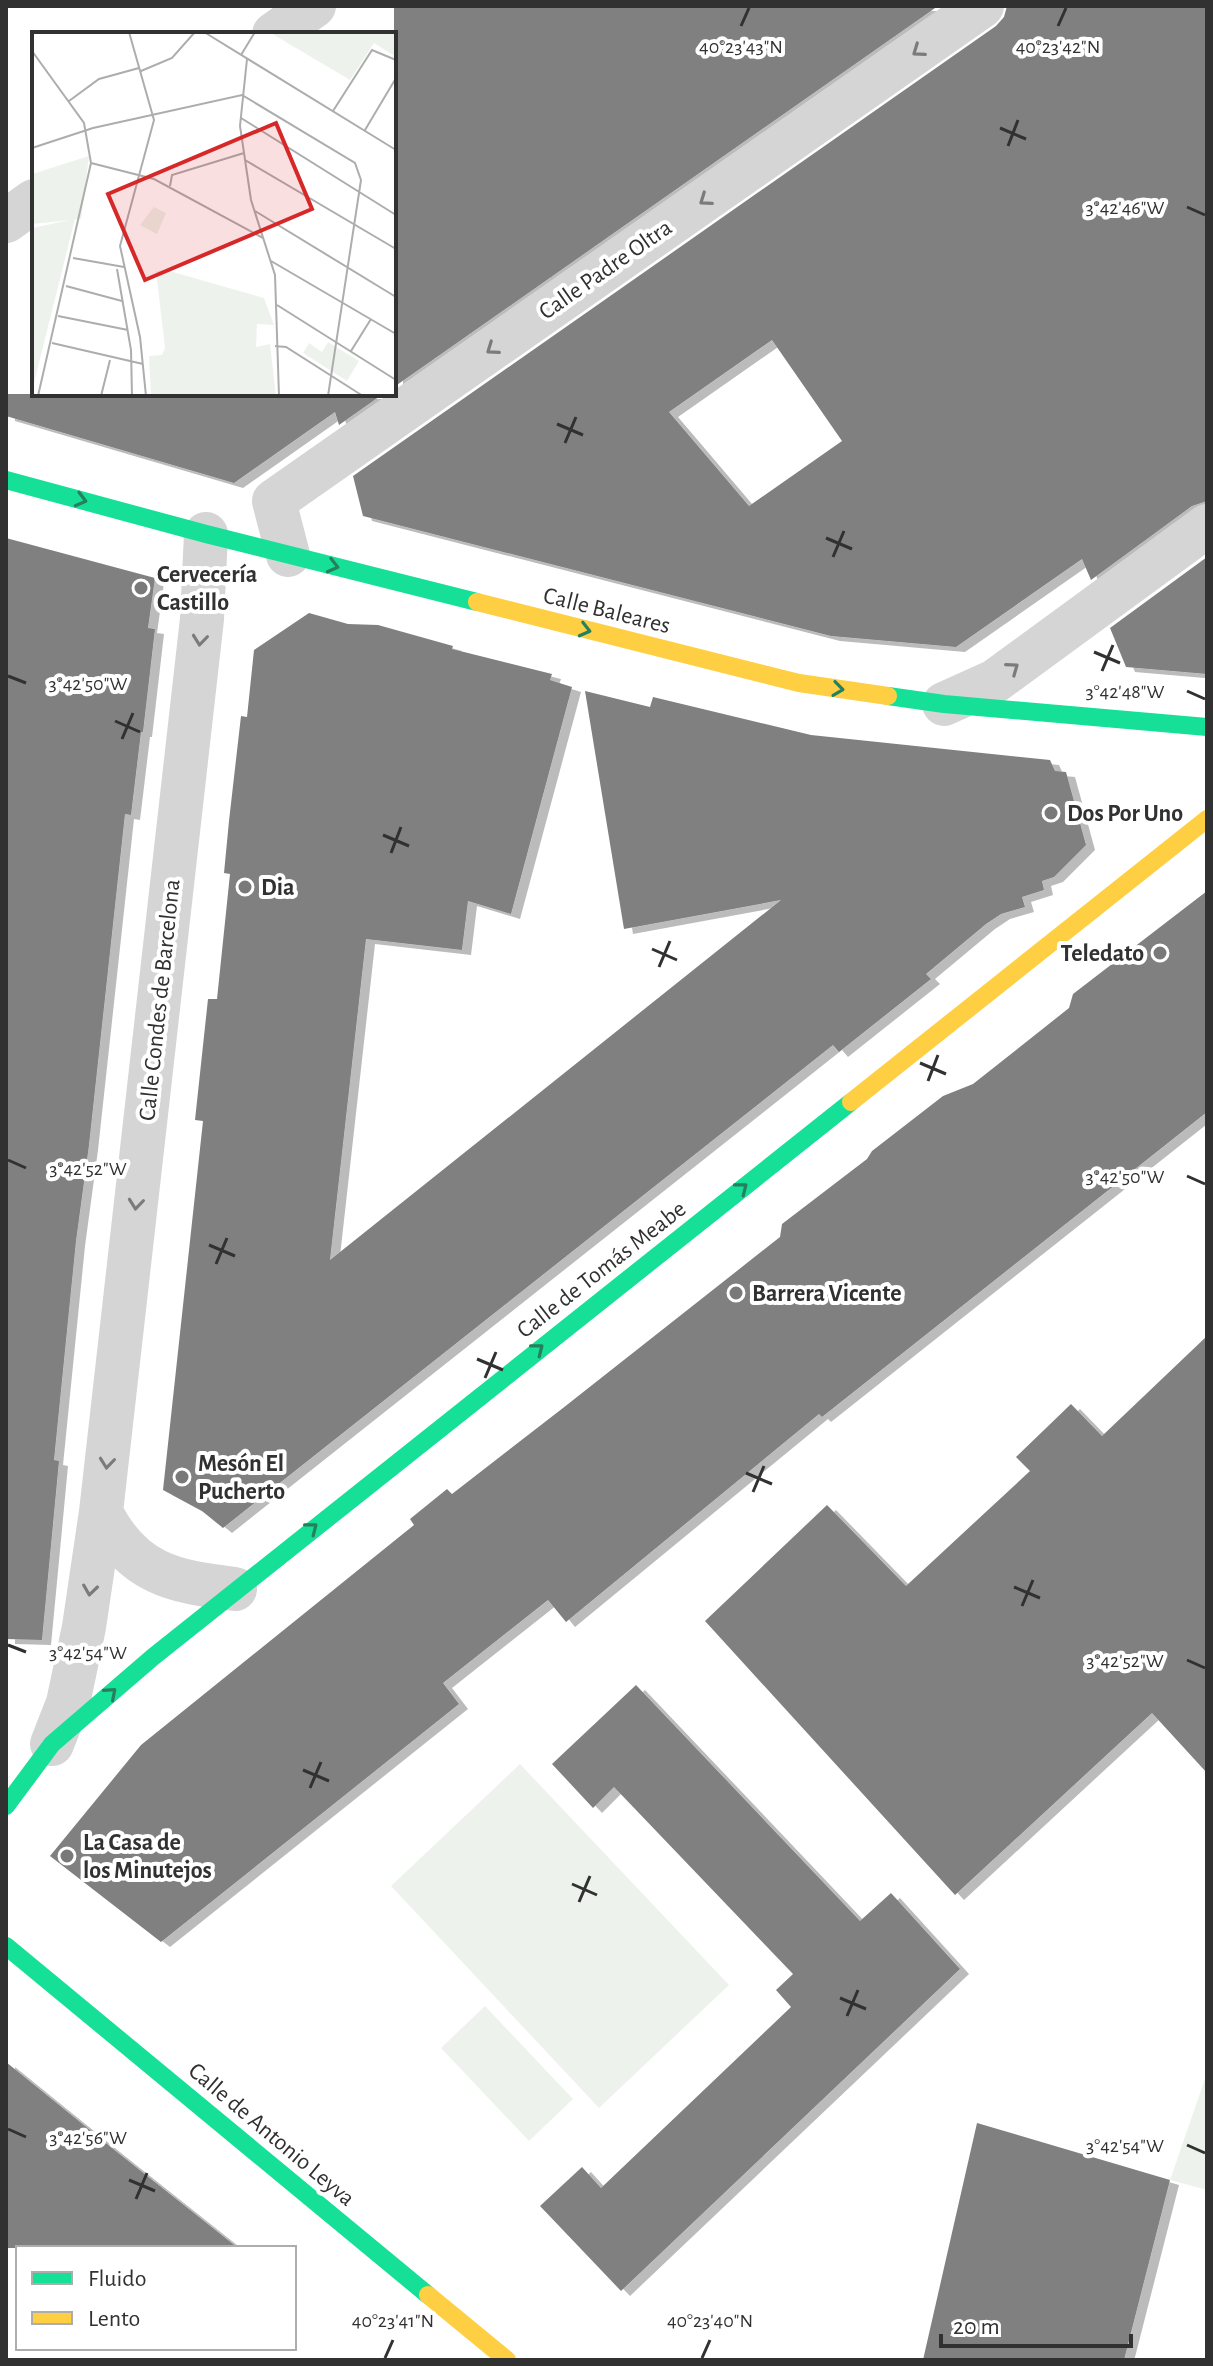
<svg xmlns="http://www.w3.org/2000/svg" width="1213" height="2366" viewBox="0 0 1213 2366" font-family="'Alegreya Sans',sans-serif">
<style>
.green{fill:#eef2ec}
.building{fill:#808080;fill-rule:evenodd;filter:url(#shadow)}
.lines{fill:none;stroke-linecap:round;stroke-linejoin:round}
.street{stroke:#d5d5d5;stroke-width:44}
.fast{stroke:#16e098;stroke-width:18}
.slow{stroke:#ffcf43;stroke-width:18}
.oneway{stroke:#7b7b7b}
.oneway2{stroke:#25805f}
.ticks{fill:none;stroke:#313131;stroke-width:3}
.poi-dot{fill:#797979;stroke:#fff;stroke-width:3}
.labels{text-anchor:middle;stroke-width:8;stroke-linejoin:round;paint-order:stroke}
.street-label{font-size:24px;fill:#313131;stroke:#fff}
.poi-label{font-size:24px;font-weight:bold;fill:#313131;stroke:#fff;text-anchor:start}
.inset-road{fill:none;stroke:#adadad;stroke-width:2}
.view{fill:#d62828;fill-opacity:0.15;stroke:#d62828;stroke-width:4}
.inset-edge{fill:none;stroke:#313131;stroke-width:4}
.ticks-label{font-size:20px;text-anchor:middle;fill:#313131;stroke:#fff;stroke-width:8;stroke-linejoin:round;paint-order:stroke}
</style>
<defs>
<filter id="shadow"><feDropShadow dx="9" dy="5" stdDeviation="0" flood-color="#0004"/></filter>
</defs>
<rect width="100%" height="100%" fill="#fff"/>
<path class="green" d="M 520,1764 L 729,1985 L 599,2108 L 391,1886 Z
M 485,2006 L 573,2099 L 529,2141 L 441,2048 Z
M 1207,2073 L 1207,2190 L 1170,2180 Z"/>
<path class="building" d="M 394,6 L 938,6 L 394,387 Z
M 1007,6 L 1207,6 L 1207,501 L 1192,506 L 1091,580 L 1082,559 L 956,647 L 831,636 L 363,516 L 353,476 L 996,26 L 1004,17 ZM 772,340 L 842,441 L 749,506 L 669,412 Z
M 6,394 L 383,394 L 339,425 L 335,412 L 234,483 L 6,416 Z
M 6,538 L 155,578 L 148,628 L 155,629 L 143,732 L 141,732 L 131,815 L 125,814 L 89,1145 L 76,1241 L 54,1460 L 59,1461 L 42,1640 L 6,1639 Z
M 1207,557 L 1207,674 L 1126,667 L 1110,628 Z
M 309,613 L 348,624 L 378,625 L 453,646 L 452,649 L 552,674 L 550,680 L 572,687 L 511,914 L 468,901 L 462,950 L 366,939 L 330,1260 L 781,900 L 624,929 L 585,691 L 650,707 L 653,697 L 811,735 L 1050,760 L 1055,771 L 1066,772 L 1086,845 L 1054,877 L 1042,881 L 1044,890 L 1022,897 L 1025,907 L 1001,914 L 986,924 L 926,974 L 931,979 L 839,1052 L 833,1045 L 223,1528 L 202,1511 L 163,1490 L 203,1121 L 195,1120 L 208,999 L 217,999 L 230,874 L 224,873 L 229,821 L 241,716 L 247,717 L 254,650 Z
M 1207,891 L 1207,1112 L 822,1417 L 819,1414 L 566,1622 L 548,1600 L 443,1683 L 459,1704 L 161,1942 L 50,1856 L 141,1745 L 414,1525 L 410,1519 L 447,1489 L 452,1494 L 563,1408 L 780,1237 L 782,1224 L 867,1159 L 872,1151 L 943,1096 L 973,1084 L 1069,1008 L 1073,994 Z
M 1207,1336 L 1207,1773 L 1152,1713 L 955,1895 L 705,1621 L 827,1505 L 906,1586 L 1030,1471 L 1016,1457 L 1071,1404 L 1102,1436 Z
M 636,1685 L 860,1921 L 891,1893 L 960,1969 L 621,2291 L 540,2206 L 582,2167 L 601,2188 L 791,2007 L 776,1990 L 793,1974 L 614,1787 L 593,1808 L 552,1764 Z
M 6,2062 L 117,2152 L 238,2248 L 6,2248 Z
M 977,2123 L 1170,2180 L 1124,2360 L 923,2360 Z"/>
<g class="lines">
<path class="street" d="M 274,34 L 314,6
M 6,221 L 34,201
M 206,534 L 202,619 L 101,1512 C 131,1573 173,1582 235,1589
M 288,555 L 274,501 L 982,6
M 944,704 L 995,681 L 1207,526
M 52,1744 L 68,1703 L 84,1627 L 101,1512"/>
<path class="fast" d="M 6,480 L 206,534 L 477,602
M 888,696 L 944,704 L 1207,727
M 6,1806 L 52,1744 L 153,1657 L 851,1102
M 6,1946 L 428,2295"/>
<path class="slow" d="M 477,602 L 799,683 L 888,696
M 851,1102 L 1207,819
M 428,2295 L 507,2360"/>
</g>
<defs><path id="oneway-chevron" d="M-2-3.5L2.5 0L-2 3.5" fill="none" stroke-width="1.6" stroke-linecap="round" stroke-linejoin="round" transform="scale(2)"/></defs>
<g class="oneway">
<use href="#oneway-chevron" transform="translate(918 51) rotate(145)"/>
<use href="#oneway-chevron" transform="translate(705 200) rotate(145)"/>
<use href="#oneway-chevron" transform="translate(492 349) rotate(145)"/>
<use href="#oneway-chevron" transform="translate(200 640) rotate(96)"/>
<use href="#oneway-chevron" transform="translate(1013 668) rotate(-36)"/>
<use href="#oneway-chevron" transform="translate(136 1204) rotate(96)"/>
<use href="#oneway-chevron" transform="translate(107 1463) rotate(96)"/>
<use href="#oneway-chevron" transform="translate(90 1590) rotate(98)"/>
</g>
<g class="oneway2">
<use href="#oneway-chevron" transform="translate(81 500) rotate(15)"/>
<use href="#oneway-chevron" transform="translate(333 566) rotate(14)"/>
<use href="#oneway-chevron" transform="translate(585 630) rotate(14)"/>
<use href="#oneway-chevron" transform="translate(838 689) rotate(8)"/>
<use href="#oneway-chevron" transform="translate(742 1188) rotate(-38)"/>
<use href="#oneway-chevron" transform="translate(538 1349) rotate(-38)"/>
<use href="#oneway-chevron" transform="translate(312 1528) rotate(-38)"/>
<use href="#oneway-chevron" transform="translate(111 1693) rotate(-41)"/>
</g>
<path class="ticks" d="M 741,26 L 749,8M 1058,26 L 1066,8M 1000,128 L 1026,139M 1008,146 L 1018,120M 1187,207 L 1205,215M 557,424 L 583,435M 565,443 L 576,417M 826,538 L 852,549M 833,557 L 844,531M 1094,652 L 1120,663M 1102,671 L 1113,645M 8,676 L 26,683M 1187,691 L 1205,699M 115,721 L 140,732M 122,739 L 133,713M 383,835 L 409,846M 391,853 L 401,827M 652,949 L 677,960M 659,967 L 670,941M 920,1063 L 946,1074M 928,1081 L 938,1055M 8,1160 L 26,1168M 1187,1176 L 1205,1184M 209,1245 L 235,1256M 216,1264 L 227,1238M 477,1359 L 503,1370M 485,1378 L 496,1352M 746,1473 L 772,1484M 753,1492 L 764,1466M 1014,1587 L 1040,1598M 1022,1606 L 1033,1580M 8,1645 L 26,1652M 1187,1660 L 1205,1668M 303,1770 L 329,1781M 310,1788 L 321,1762M 572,1884 L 597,1895M 579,1902 L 590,1876M 840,1998 L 866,2009M 847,2016 L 858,1990M 8,2129 L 26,2137M 1187,2145 L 1205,2153M 129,2180 L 155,2191M 136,2199 L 147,2173M 385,2358 L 393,2340M 702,2358 L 710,2340"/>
<g class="poi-dot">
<circle cx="141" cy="588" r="8"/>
<circle cx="1051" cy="813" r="8"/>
<circle cx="245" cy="887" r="8"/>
<circle cx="1160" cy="953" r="8"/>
<circle cx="736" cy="1293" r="8"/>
<circle cx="182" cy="1477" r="8"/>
<circle cx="67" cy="1856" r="8"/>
</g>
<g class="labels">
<g class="street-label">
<text transform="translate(605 269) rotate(-35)" y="8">Calle Padre Oltra</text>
<text transform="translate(607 610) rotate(14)" y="8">Calle Baleares</text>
<text transform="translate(159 1000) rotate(-84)" y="8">Calle Condes de Barcelona</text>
<text transform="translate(601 1269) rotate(-38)" y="8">Calle de Tomás Meabe</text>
<text transform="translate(272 2134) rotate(40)" y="8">Calle de Antonio Leyva</text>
</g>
<g class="poi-label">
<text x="157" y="582">Cervecería<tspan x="157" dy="28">Castillo</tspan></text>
<text x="1067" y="821">Dos Por Uno</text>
<text x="261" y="895">Dia</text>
<text x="1144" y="961" text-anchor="end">Teledato</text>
<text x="752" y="1301">Barrera Vicente</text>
<text x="198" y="1471">Mesón El<tspan x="198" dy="28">Pucherto</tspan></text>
<text x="83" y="1850">La Casa de<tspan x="83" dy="28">los Minutejos</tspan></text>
</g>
</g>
<g transform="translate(32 32)">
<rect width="364" height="364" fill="#fff"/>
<path d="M 237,0 L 364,0 L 364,25 L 342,11 L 318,48 ZM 57,124 L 49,187 L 0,192 L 0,142 ZM 122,175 L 134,181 L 125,202 L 108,193 ZM 43,187 L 2,351 L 0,363 L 0,196 ZM 134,238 L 232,266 L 242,293 L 225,292 L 224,315 L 238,312 L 244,364 L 119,364 L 117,324 L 130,323 L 133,316 L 124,239 ZM 296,310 L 327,329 L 315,349 L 271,321 L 277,311 L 290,320 Z" fill="#eef2ec"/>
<path class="inset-road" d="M 97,0 L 122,88 L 88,214 L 108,305 L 114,364M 172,0 L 364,118M 0,19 L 52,91 L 59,131 L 6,364M 209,23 L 223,0M 215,27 L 208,94 L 219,168 L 243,243 L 247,364M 109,39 L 140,26 L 163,0M 37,69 L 67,47 L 107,36M 301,79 L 340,18 L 364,28M 209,86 L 364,183M 333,98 L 364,46M 0,116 L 61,96 L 210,63 L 323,131 L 329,148 L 296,364M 213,128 L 364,217M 59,131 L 122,147 L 231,206M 138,154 L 140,143 L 212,121M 223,179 L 364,265M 41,226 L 92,235M 239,229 L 364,302M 85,237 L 99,318 L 100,364M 34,254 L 90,269M 245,273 L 364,348M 26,284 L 96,298M 20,311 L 111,332M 243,314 L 254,315 L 331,364M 319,319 L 339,287M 69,364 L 78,328"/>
<path class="view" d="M 244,91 L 280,177 L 113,248 L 76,162 Z"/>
<rect width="364" height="364" class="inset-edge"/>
</g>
<g class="ticks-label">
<text x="741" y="53">40°23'43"N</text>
<text x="1058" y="53">40°23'42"N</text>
<text x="1125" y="214">3°42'46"W</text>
<text x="88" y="690">3°42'50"W</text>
<text x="1125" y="698">3°42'48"W</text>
<text x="88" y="1175">3°42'52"W</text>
<text x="1125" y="1183">3°42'50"W</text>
<text x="88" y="1659">3°42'54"W</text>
<text x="1125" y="1667">3°42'52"W</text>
<text x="88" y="2144">3°42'56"W</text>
<text x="1125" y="2152">3°42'54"W</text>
<text x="393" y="2327">40°23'41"N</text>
<text x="710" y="2327">40°23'40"N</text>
</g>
<rect width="1213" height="2366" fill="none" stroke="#313131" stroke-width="16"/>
<rect x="16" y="2246" width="280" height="104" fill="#ffffff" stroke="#adadad" stroke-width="2"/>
<rect x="32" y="2272" width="40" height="12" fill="#16e098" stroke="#adadad" stroke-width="2"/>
<text x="88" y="2286" font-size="24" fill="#313131">Fluido</text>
<rect x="32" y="2312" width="40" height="12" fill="#ffcf43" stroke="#adadad" stroke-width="2"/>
<text x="88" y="2326" font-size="24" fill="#313131">Lento</text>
<path d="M941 2334v12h190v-12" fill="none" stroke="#313131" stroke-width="4"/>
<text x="953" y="2334" font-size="24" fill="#313131" stroke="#ffffff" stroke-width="6" paint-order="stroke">20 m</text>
</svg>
